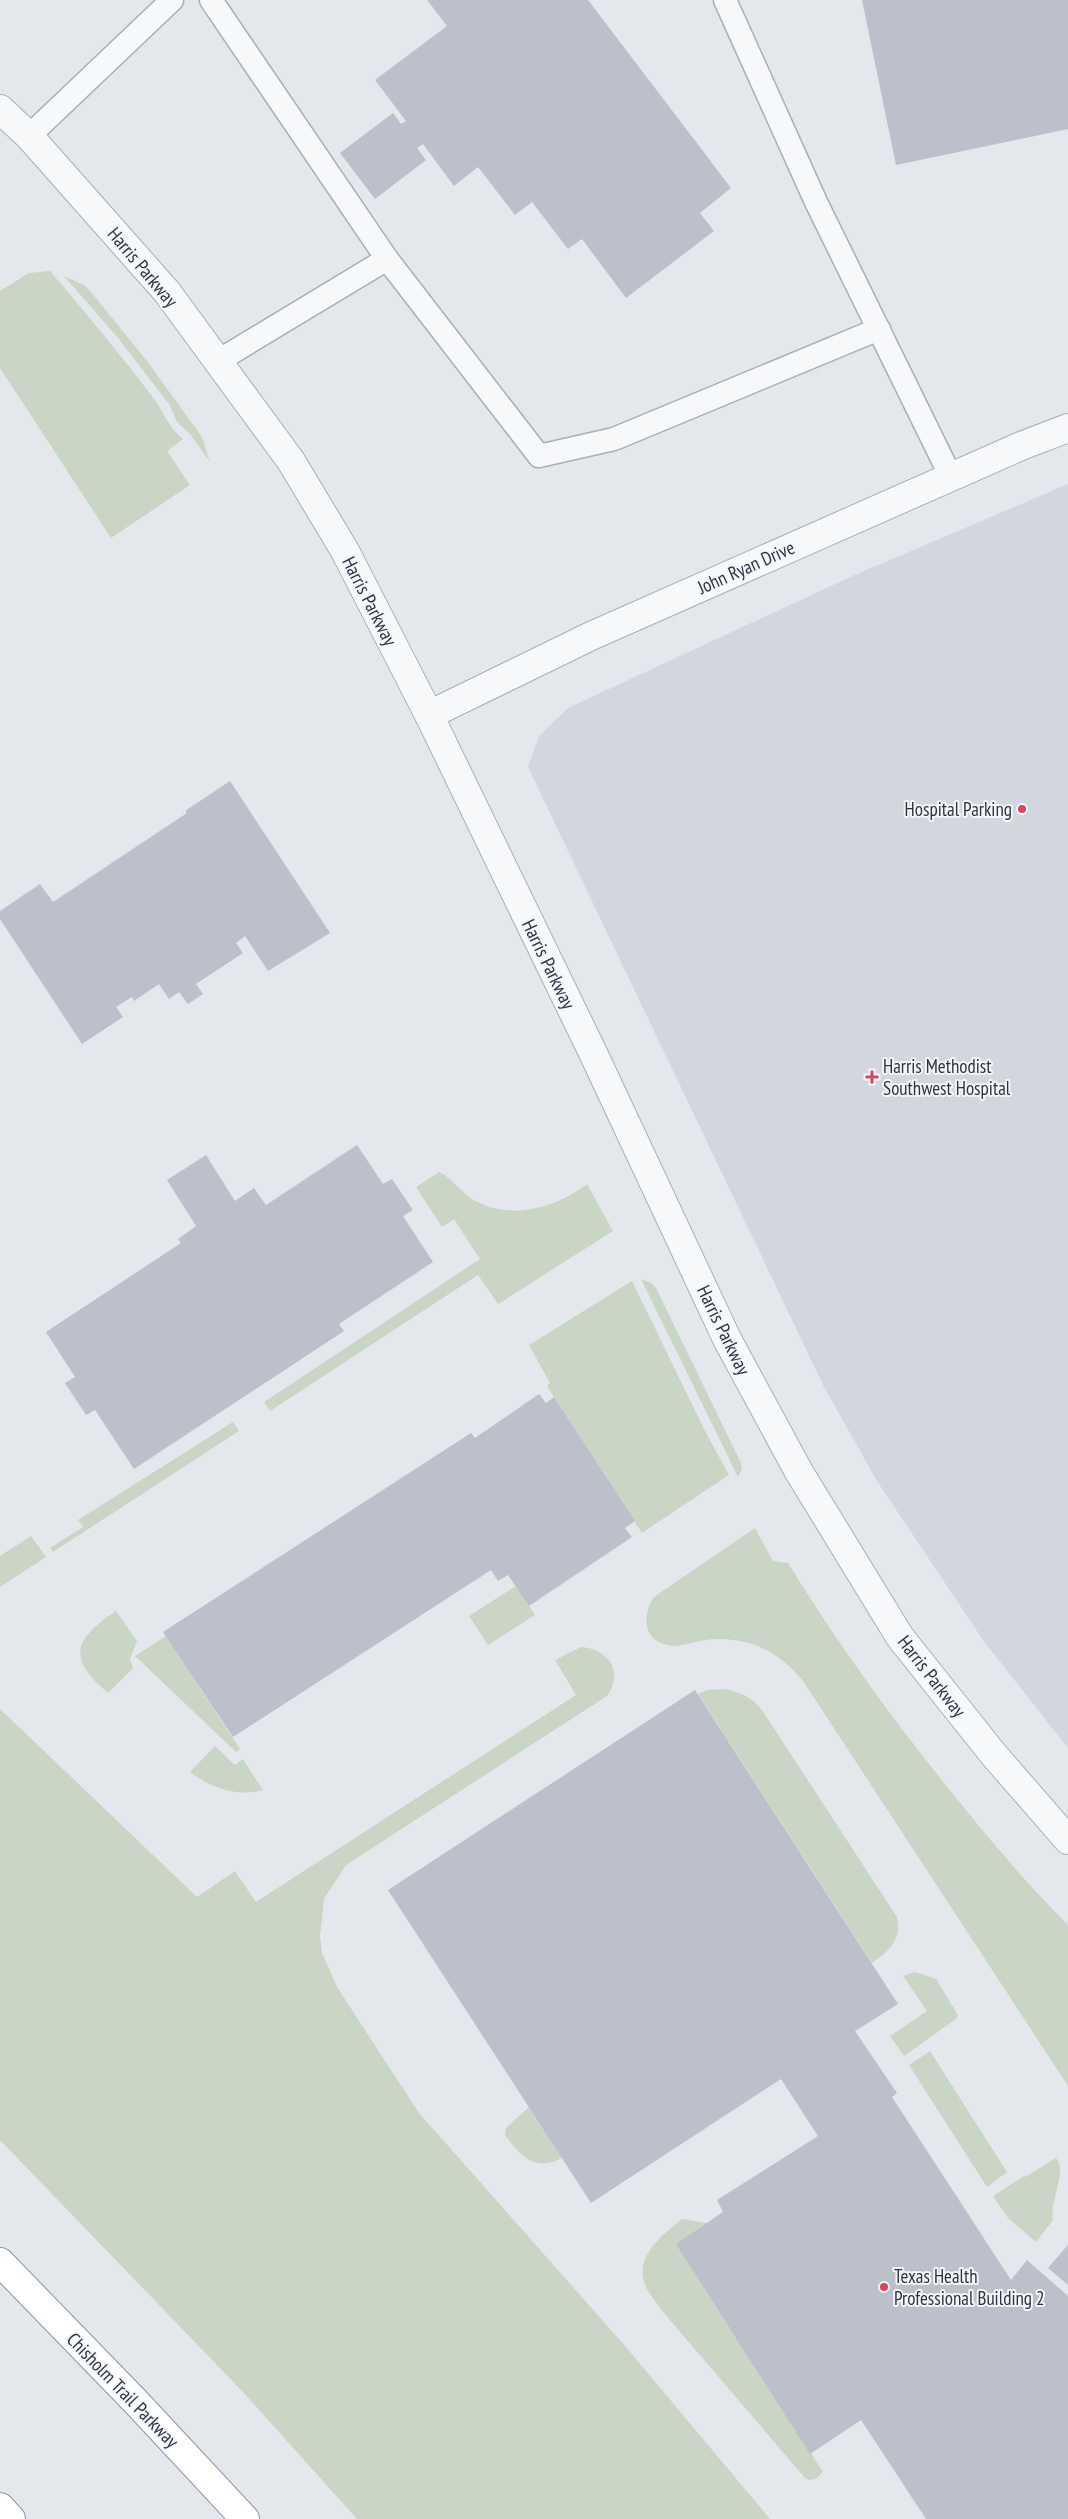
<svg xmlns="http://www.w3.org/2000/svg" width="1068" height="2519" viewBox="0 0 1068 2519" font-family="'PT Sans Narrow',sans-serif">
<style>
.built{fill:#d2d6de}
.green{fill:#c9d6c5}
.building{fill:#bbc0ca}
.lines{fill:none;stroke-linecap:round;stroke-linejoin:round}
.service-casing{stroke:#a9aeb7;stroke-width:25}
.minor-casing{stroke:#a9aeb7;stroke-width:30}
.tertiary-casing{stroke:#a9aeb7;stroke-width:30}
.motorway-casing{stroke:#8b94a3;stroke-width:30}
.service{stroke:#f7f8fa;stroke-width:22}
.minor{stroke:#f7f8fa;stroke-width:28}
.tertiary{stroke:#f7f8fa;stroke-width:28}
.motorway{stroke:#fff;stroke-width:28}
.poi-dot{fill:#d1495b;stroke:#f4f6f9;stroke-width:2}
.labels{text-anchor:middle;stroke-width:4;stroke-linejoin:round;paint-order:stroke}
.street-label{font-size:19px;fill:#2b3445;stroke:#f4f6f9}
.poi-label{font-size:19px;fill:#2b3445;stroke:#f4f6f9;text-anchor:start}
</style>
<rect width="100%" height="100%" fill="#e4e7ec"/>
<path class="built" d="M 1068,484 L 1068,1748 L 983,1640 L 877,1481 L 824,1387 L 528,767 L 539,736 L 568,708 L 857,574 Z"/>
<path class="green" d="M 50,271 C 85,312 119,353 152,396 C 163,410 168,428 183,439 L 167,451 L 190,485 L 111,538 L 0,368 L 0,291 L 29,273 Z
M 64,276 L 86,286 L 147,361 L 202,437 L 210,462 L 190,434 L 177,422 L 169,404 L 118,338 Z
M 439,1172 C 451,1177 460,1191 472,1199 C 509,1221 554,1209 587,1184 L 613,1231 L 498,1304 L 478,1275 L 270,1411 L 264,1402 L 480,1259 L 454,1219 L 442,1227 L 416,1187 Z
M 641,1279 L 651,1283 L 656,1288 L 741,1463 L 742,1469 L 738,1477 Z
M 632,1281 L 706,1433 L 729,1475 L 642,1533 L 547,1386 L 550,1383 L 529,1345 Z
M 233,1422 L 239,1431 L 53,1552 L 50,1548 L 83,1527 L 78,1520 Z
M 755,1528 L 773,1561 L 788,1563 C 838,1644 893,1720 953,1794 C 989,1839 1027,1884 1068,1925 L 1068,2086 L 805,1684 C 781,1651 746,1635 705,1640 C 691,1642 678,1649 664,1644 C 642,1638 643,1612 654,1597 Z
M 31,1536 L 46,1557 L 0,1587 L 0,1556 Z
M 516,1586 L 535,1615 L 488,1645 L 469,1616 Z
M 116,1611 L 137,1641 L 130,1659 L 133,1668 L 108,1693 C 67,1658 73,1640 116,1611 Z
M 166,1636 L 240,1749 L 236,1752 L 135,1656 Z
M 581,1647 C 609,1649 624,1672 607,1696 L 346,1865 L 324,1899 L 320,1936 L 322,1953 L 337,1987 L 419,2113 L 626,2347 L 770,2519 L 357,2519 L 242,2391 L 0,2140 L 0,1709 L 197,1897 L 235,1871 L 256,1902 L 576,1695 L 555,1660 Z
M 726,1689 C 741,1693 752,1697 762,1710 L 897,1917 C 902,1940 889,1951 872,1963 L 698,1694 L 707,1690 Z
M 215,1746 L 235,1765 L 243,1759 L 263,1790 C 237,1797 211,1788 190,1772 Z
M 915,1972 L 936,1979 L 958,2015 L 956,2019 L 904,2056 L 890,2036 L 927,2011 L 903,1976 Z
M 930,2051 L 1007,2172 L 987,2187 L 909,2065 Z
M 529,2107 L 562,2158 C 535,2172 521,2157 505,2135 L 506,2128 Z
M 1056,2158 C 1068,2172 1049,2200 1053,2220 L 1036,2242 L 1008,2218 L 993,2196 L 1024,2176 L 1025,2177 Z
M 682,2219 L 707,2223 L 677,2245 L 823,2472 L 816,2479 L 809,2480 L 805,2478 L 663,2312 C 658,2304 651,2297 647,2289 C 631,2259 661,2236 682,2219 Z"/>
<path class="building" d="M 427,0 L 588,0 L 731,188 L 700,213 L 714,231 L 626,298 L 582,239 L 568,249 L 532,202 L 515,215 L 478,167 L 454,186 L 423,144 L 417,148 L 426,160 L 375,199 L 340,153 L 393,113 L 401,124 L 406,121 L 375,80 L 447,26 Z
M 862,0 L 1068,0 L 1068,129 L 896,165 Z
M 230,781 L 330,933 L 268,971 L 245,936 L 236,943 L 243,953 L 196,984 L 203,994 L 188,1004 L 179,992 L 169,999 L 159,984 L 134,1001 L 132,997 L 116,1007 L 123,1017 L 82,1044 L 0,919 L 0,911 L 40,884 L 53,902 L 187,813 L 185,811 Z
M 357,1145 L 383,1184 L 392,1179 L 413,1210 L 403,1216 L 433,1262 L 339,1324 L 344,1331 L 134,1469 L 95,1410 L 86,1415 L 65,1383 L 75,1377 L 46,1332 L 181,1243 L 178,1239 L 196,1226 L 167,1180 L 206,1155 L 235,1201 L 254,1188 L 266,1205 Z
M 539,1394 L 546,1403 L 554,1397 L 635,1521 L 625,1528 L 632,1537 L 529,1606 L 508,1575 L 498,1581 L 491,1570 L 233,1737 L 163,1632 L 471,1433 L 475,1438 Z
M 695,1690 L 898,2004 L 855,2031 L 897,2093 L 892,2097 L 1011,2280 L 1027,2260 L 1068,2296 L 1068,2519 L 926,2519 L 861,2420 L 810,2454 L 676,2244 L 723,2212 L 717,2200 L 818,2136 L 781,2079 L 591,2203 L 388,1890 Z
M 1068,2245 L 1068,2285 L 1048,2268 Z"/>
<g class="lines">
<g class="service-casing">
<path id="service" d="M 211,0 L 387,259
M 725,0 L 816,202 L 951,477
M 29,136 L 172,0
M 218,361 L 387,259 L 539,456 L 614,439 L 879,329"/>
</g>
<g class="minor-casing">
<path id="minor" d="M 429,715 L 591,636 L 1021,446 L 1068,428"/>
</g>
<g class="tertiary-casing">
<path id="tertiary" d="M 0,109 L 29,136 L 167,292 L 291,461 L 345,551 L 429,715 L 594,1055 L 727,1339 L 799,1472 L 900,1637 L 994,1755 L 1068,1840"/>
</g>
<g class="motorway-casing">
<path id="motorway" d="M 0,2262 L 136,2402 L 245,2519
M 0,2507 L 11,2519"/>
</g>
<use href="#service" class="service"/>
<use href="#minor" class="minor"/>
<use href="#tertiary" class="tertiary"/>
<use href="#motorway" class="motorway"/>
</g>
<g class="poi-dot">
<circle cx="1022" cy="809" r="5"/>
<path d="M869.5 1069.5h5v5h5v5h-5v5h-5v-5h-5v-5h5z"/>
<circle cx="884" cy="2287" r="5"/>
</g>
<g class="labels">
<g class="street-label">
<text transform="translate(143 267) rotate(50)" y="7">Harris Parkway</text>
<text transform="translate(746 567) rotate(-24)" y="7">John Ryan Drive</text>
<text transform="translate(370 601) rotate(63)" y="7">Harris Parkway</text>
<text transform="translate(549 964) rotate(64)" y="7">Harris Parkway</text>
<text transform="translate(724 1330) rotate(64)" y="7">Harris Parkway</text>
<text transform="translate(932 1676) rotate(52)" y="7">Harris Parkway</text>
<text transform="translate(123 2390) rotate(46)" y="7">Chisholm Trail Parkway</text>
</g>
<g class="poi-label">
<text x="1012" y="816" text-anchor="end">Hospital Parking</text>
<text x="883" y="1073">Harris Methodist<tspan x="883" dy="22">Southwest Hospital</tspan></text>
<text x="894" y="2283">Texas Health<tspan x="894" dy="22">Professional Building 2</tspan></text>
</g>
</g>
</svg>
